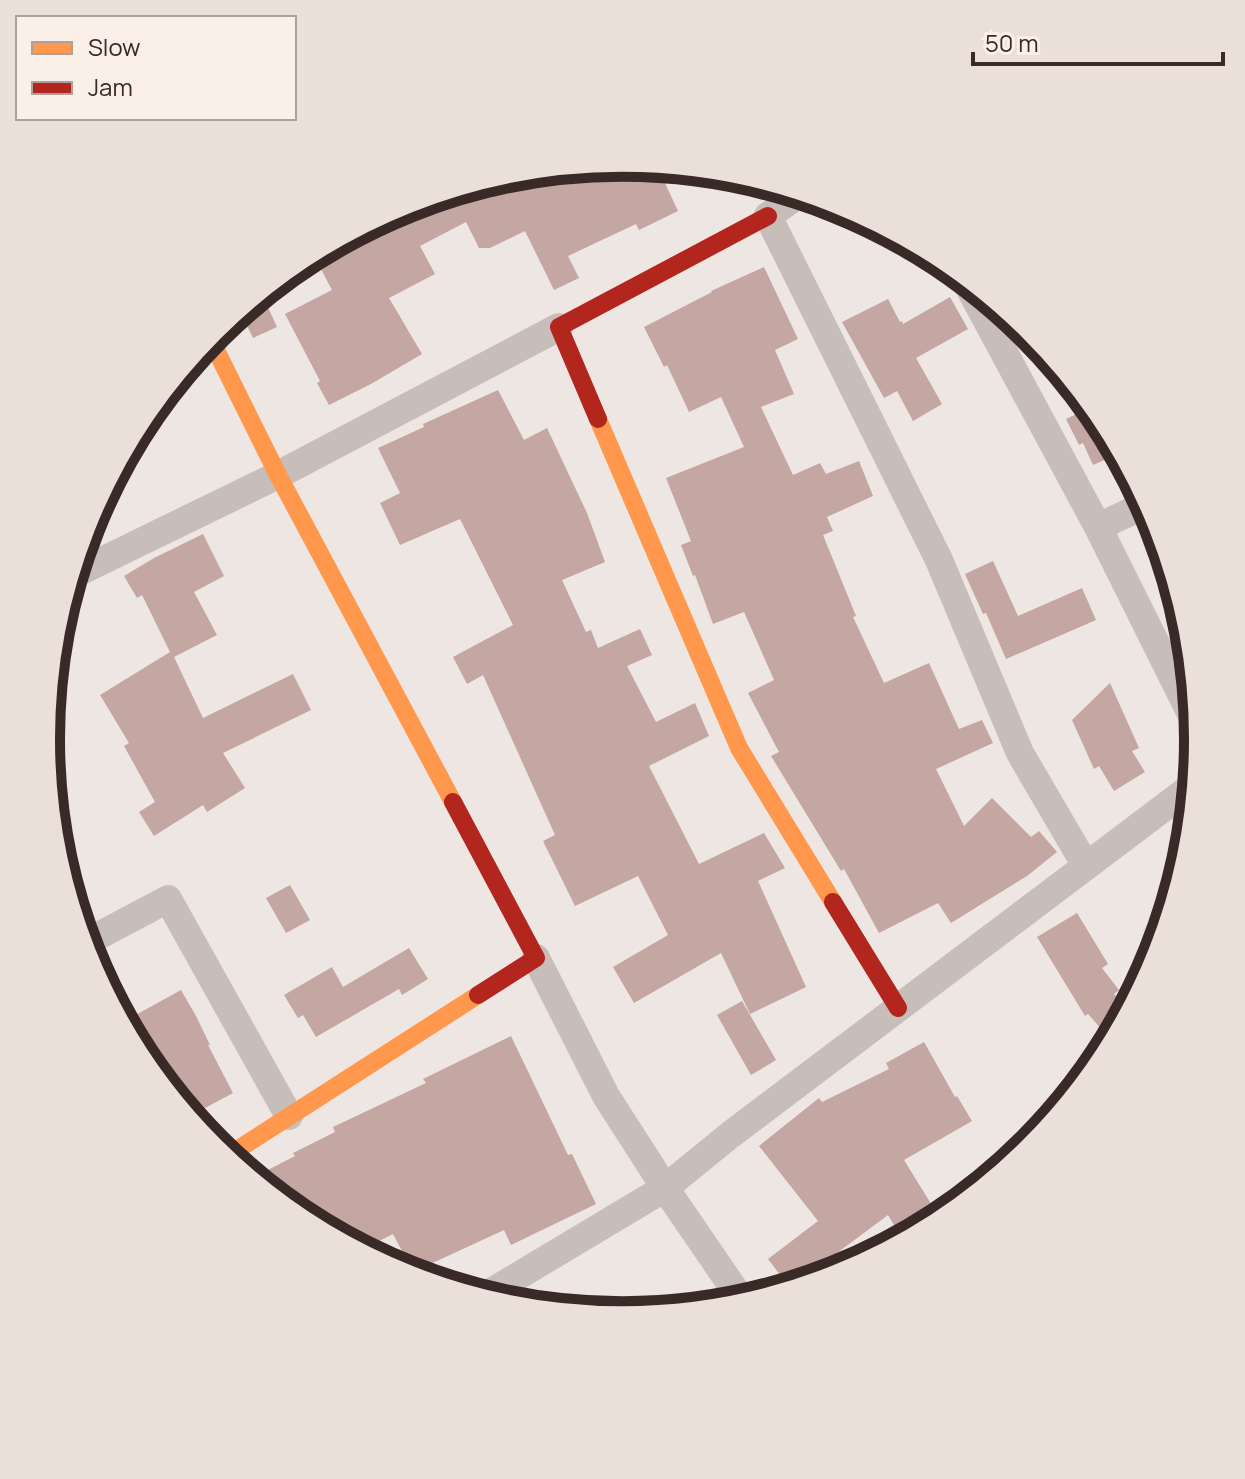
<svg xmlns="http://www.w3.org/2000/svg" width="1245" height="1479" viewBox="0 0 1245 1479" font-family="Manrope,sans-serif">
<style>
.building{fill:#c4a6a2}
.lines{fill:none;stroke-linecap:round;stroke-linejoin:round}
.street{stroke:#c7beba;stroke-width:28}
.slow{stroke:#ff974d;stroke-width:18}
.jam{stroke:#b3261e;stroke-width:18}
.rim{fill:none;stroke:#392a28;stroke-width:10}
</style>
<rect width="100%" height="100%" fill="#eee6e2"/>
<path class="building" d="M 622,163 L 657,166 L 678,211 L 639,230 L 636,224 L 568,256 L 579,278 L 554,290 L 525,231 L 490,248 L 479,248 L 466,222 L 420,246 L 435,274 L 389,298 L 422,354 L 371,384 L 329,405 L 317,383 L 320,381 L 285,314 L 332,290 L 321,269 L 324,267 L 316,253 L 402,207 L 448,193 L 451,199 L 511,174 Z
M 764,267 L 798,339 L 775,350 L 794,394 L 761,407 L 793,475 L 820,463 L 826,474 L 859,461 L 873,496 L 827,517 L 833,531 L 823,535 L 856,616 L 853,617 L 884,683 L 929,663 L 959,729 L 982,720 L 993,743 L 936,769 L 964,826 L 992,798 L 1031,837 L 1039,831 L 1057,852 L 1027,876 L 951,923 L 938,903 L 879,933 L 844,869 L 841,871 L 771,756 L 779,752 L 748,693 L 774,680 L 744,612 L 713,624 L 695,575 L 693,576 L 681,545 L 691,541 L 666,478 L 744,447 L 721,397 L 689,412 L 667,365 L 664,367 L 644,327 L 712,292 L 711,291 Z
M 262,294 L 277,327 L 253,338 L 240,311 Z
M 950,297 L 968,329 L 916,358 L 942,404 L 913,421 L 897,391 L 884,398 L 842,322 L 888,299 L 900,322 L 902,321 L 903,324 Z
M 498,390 L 524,440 L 547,428 L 587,513 L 605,562 L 562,580 L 586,632 L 591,630 L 598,648 L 640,629 L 652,655 L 627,666 L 656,722 L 695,703 L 709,736 L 649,766 L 699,864 L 764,833 L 785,868 L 758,881 L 806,987 L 750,1014 L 721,953 L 634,1003 L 613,967 L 668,935 L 638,876 L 575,906 L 543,841 L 555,835 L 483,675 L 467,684 L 453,657 L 513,625 L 460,519 L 400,545 L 380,503 L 400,493 L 378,448 L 424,427 L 423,424 Z
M 1091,407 L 1102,420 L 1120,453 L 1093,465 L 1083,443 L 1079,445 L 1066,419 Z
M 203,534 L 224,576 L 194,592 L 217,635 L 174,657 L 203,718 L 293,674 L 311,710 L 223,753 L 245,788 L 207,812 L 203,805 L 154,836 L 139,812 L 155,802 L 124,746 L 129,743 L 100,695 L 170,652 L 142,595 L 137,598 L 124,576 L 154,558 Z
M 993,561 L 1018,616 L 1082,588 L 1096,620 L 1006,659 L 986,613 L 983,614 L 965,574 Z
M 1110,683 L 1139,748 L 1132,751 L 1145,772 L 1114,791 L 1099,766 L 1094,769 L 1072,720 Z
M 290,885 L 310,920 L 286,933 L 266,898 Z
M 1077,913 L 1108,964 L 1102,968 L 1119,990 L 1114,994 L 1128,1010 L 1103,1031 L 1088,1014 L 1085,1016 L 1037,937 Z
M 409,948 L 428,979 L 402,995 L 399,989 L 316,1037 L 303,1015 L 298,1018 L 284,995 L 332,967 L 343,987 Z
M 181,990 L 196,1016 L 210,1045 L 208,1045 L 233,1093 L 192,1115 L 167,1067 L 164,1069 L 150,1042 L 137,1049 L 123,1022 Z
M 742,1001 L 776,1060 L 751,1075 L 717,1015 Z
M 511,1036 L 568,1155 L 572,1154 L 596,1204 L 511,1245 L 504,1230 L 413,1272 L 393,1234 L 361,1250 L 302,1219 L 274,1196 L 262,1173 L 295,1156 L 293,1153 L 335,1132 L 333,1127 L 426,1083 L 423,1079 Z
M 924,1042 L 955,1097 L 957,1096 L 972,1121 L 904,1160 L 941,1220 L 903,1240 L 888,1215 L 790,1288 L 768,1259 L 818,1221 L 759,1146 L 819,1098 L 822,1102 L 889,1069 L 886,1063 Z"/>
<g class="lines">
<path class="street" d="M 799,194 L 768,216 L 939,560 L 1020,753 L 1086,866
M 964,278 L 1098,527
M 1147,504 L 1098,527 L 1198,728
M 73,575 L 278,475 L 559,327
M 85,943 L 168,899 L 289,1116
M 483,1297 L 665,1188 L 606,1096 L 536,958
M 743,1302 L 665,1188 L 730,1135 L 1195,784"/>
<path class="slow" d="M 210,338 L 278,475 L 453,802
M 598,419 L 739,748 L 833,902
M 226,1157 L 478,995"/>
<path class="jam" d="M 598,419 L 559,327 L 768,216
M 453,802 L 536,958 L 478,995
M 833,902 L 898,1008"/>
</g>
<path d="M0 0H1245V1479H0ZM60 739a562 562 0 1 1 1124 0a562 562 0 1 1-1124 0Z" fill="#ebe0d9" fill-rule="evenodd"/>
<path class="rim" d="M60 739a562 562 0 1 1 1124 0a562 562 0 1 1-1124 0Z"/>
<rect x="16" y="16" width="280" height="104" fill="#fbf0e8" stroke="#ada19b" stroke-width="2"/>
<rect x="32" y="42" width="40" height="12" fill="#ff974d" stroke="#ada19b" stroke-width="2"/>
<text x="88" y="56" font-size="24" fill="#392a28">Slow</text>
<rect x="32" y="82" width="40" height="12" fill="#b3261e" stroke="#ada19b" stroke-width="2"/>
<text x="88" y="96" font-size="24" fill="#392a28">Jam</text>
<path d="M973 52v12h250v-12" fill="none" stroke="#392a28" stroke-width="4"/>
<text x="985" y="52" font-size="24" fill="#392a28" stroke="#fbf0e8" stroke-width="6" paint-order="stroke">50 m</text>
</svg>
